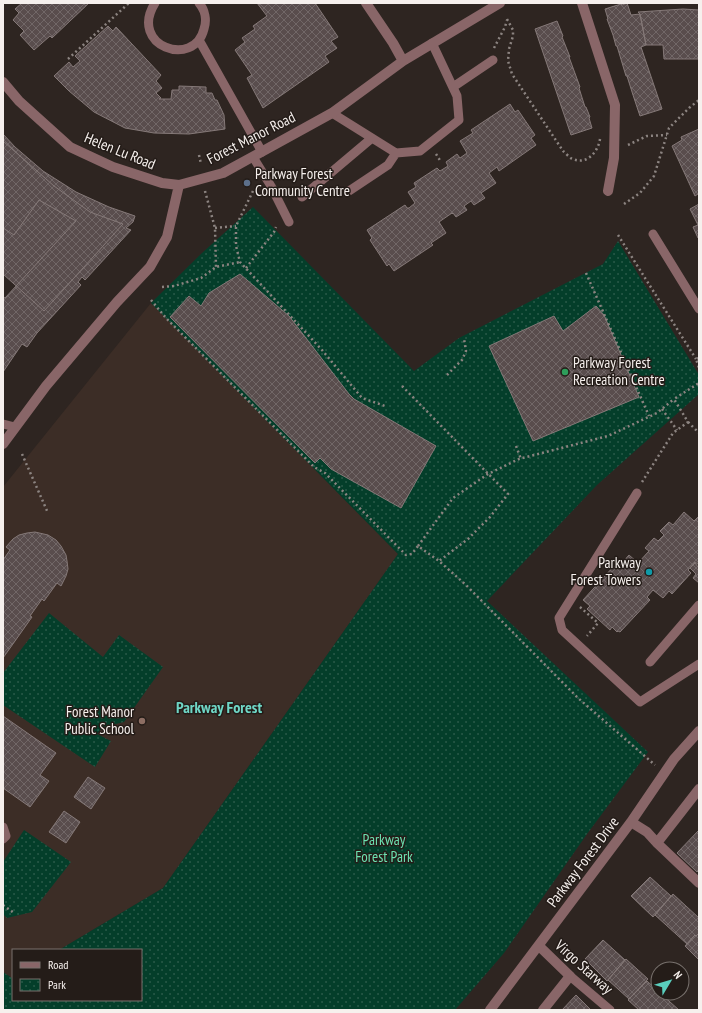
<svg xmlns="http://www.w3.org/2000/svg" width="702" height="1013" viewBox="0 0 702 1013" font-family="'PT Sans Narrow',sans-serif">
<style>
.built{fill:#3c2d26}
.park{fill:url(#park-dots)}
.building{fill:url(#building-cross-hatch);stroke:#857978}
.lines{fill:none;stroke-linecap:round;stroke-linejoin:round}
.path{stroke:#8c8481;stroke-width:2.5;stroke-dasharray:2 3;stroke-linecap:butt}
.service{stroke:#896668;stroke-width:9}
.minor{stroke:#896668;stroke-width:10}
.service-dot{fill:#5c6f8a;stroke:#241c18;stroke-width:1.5}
.leisure-dot{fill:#2e9e5b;stroke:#241c18;stroke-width:1.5}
.culture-dot{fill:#0f9aa8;stroke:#241c18;stroke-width:1.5}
.education-dot{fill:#8d6e63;stroke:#241c18;stroke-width:1.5}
.labels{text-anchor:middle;stroke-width:3;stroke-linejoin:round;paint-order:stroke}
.street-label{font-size:15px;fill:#f6f0ed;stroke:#241c18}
.poi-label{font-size:15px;fill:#f6f0ed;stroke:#241c18;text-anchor:start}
.park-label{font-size:15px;fill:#6ce2b1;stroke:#241c18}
.neighbourhood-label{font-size:16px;font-weight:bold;fill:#6fd7c6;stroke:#241c18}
</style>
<defs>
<pattern id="park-dots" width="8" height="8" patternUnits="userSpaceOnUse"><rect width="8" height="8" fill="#043e2a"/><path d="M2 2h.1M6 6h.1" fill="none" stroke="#295a49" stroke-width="1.8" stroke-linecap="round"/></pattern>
<pattern id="building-cross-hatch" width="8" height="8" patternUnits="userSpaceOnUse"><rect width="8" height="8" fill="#594d4d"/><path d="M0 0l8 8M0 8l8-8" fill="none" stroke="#716767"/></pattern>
</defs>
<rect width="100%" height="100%" fill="#2e2521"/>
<path class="built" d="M 151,303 L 398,554 L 163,888 L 59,950 L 13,950 L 13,978 L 12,978 L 3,972 L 3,487 Z"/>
<path class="park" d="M 253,207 L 414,371 L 459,338 L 603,264 L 618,241 L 699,375 L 699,394 L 597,485 L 487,601 L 648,752 L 587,834 L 504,953 L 455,1010 L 3,1010 L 3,972 L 12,978 L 13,978 L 13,1000 L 141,1000 L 141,950 L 59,950 L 163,888 L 398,554 L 151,303 L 202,253 Z
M 49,613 L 103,657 L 119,635 L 163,667 L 124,722 L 103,727 L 97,734 L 111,741 L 95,767 L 3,705 L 3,673 Z
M 24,830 L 71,862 L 32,912 L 7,918 L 3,914 L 3,862 Z"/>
<path class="building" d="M 22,3 L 89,3 L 52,38 L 50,36 L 34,50 L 20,35 L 24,31 L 13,20 L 19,13 L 15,9 Z
M 257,3 L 315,3 L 338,37 L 331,41 L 337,48 L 325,56 L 329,62 L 263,108 L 247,78 L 252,75 L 235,50 L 245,42 L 242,38 L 255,29 L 253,26 L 267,16 Z
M 627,3 L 631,15 L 640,14 L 646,45 L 641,47 L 662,109 L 640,116 L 633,95 L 627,76 L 626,76 L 617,46 L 616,46 L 613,35 L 607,19 L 608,19 L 605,9 L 621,4 L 622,5 Z
M 683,9 L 699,10 L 699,59 L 664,59 L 663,45 L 646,45 L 640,14 L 638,12 Z
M 557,21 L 563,36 L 562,37 L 570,57 L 569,57 L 580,87 L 579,88 L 585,107 L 586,107 L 590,117 L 589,118 L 592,128 L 571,135 L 535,29 Z
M 108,26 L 113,31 L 116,27 L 161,75 L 156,81 L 162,88 L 156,93 L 161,98 L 159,99 L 171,99 L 172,90 L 179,90 L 179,86 L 206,87 L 206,93 L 212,93 L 215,100 L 217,100 L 224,115 L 225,129 L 189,134 L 154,133 L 125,128 L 94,112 L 69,91 L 54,76 L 69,62 L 73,67 L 80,61 L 75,56 Z
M 510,104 L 515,112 L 518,110 L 535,135 L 531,138 L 536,145 L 499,171 L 497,167 L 489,173 L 496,183 L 481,193 L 485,198 L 474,205 L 471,201 L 464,206 L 467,210 L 456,217 L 453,213 L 452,214 L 452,213 L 439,222 L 446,233 L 431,243 L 433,245 L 394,271 L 389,264 L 387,266 L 370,240 L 372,238 L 367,230 L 405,205 L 407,208 L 409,208 L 415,203 L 408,192 L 416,187 L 414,183 L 437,168 L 440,171 L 448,166 L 446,162 L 457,154 L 460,158 L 467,153 L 460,141 L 473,133 L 471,130 Z
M 699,129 L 699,195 L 698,194 L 695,196 L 672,146 L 682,140 L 681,137 Z
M 3,134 L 15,147 L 43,171 L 76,192 L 109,207 L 135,216 L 133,222 L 126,228 L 131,230 L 85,280 L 82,277 L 78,282 L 81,285 L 37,333 L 27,347 L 22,344 L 3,372 L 3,297 L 5,298 L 76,221 L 39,200 L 14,235 L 3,228 Z
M 3,141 L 54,186 L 90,212 L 123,224 L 44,311 L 3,274 Z
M 699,204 L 699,238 L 698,238 L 693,227 L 698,225 L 690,209 Z
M 240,274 L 289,316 L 349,394 L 354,399 L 436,446 L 401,508 L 331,469 L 320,458 L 315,463 L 170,317 L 189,296 L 201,306 L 209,293 Z
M 596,306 L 604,315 L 639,397 L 533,441 L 489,346 L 554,316 L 563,331 Z
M 684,512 L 694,521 L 699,516 L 699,565 L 695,562 L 688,570 L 691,573 L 672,594 L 669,591 L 663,598 L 653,590 L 647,597 L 650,600 L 620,632 L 618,631 L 617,632 L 612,627 L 610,630 L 587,609 L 590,606 L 583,600 L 614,566 L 617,569 L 629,555 L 638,563 L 649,551 L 645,548 L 654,538 L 658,541 L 664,535 L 660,531 L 669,522 L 673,525 Z
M 35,532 L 48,535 L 56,540 L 61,546 L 66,555 L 67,561 L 68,569 L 66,576 L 61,586 L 57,583 L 44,601 L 42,599 L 30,616 L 32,617 L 3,658 L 3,560 L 10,550 L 6,547 L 13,539 L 19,535 L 27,533 Z
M 695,563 L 699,568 L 699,583 L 693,578 L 696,574 L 690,568 Z
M 3,716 L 56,753 L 40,775 L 49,781 L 30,807 L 3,788 Z
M 88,777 L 105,788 L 91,809 L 74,797 Z
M 64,811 L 80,822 L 66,843 L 49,832 Z
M 699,830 L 699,870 L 697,872 L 677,853 Z
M 650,877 L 671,896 L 653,917 L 631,896 Z
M 673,894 L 699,918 L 699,933 L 696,936 L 695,935 L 687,944 L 655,915 Z
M 699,933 L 699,960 L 685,946 L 695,935 L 696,936 Z
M 603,940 L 625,960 L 607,981 L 585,959 Z
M 626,959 L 648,979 L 629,999 L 608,980 Z
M 647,981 L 658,991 L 658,993 L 660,993 L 679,1010 L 639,1010 L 628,1000 Z
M 576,995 L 591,1010 L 562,1010 Z"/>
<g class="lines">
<path class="path" d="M 507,19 L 513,30 L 513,36 L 509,49 L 508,61 L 512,74 L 563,151 C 566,153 569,158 573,159 C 587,165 598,152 600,139
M 494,48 L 505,27 L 507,20
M 68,59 L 129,3
M 628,145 L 647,136 L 667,135
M 436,154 L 441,162
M 199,155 L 201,164
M 205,191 L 215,228 L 216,267
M 253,191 L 236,226 L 236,246 L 240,262 L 322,350 L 362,398 L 385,406
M 624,204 L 640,193 L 654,176 L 669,128 L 689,108 L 699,100
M 215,228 L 236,226
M 618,235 L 696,359
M 246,268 L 274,232 L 276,227
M 586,273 L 649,416
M 162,287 L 174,286 L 201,278 L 216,267 L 240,262
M 151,300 L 166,318 L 314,467 L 325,473 L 406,555 L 412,554 L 418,546 L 439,561 L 466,585 L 578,698 L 655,765
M 699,358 L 696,359 L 699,368
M 447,375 L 462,360 L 466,351 L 464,339
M 402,386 L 508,494 L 490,517 L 468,539 L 439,561
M 662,409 L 677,430
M 688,422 L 699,433
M 516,446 L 521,459
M 22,454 L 48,513
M 642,482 L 647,474 L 673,433 L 688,422 L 674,399 L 699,383
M 418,546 L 453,498 L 488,474 L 519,459 L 608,436 L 657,413 L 674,399
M 580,607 L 598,623 L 587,636
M 3,905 L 14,913"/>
<path class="service" d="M 155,3 C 128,46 194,69 204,29 C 207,20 205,10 199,3
M 199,40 L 262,152
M 453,87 L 493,60
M 332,113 L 396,153 L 420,151 L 459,120 L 457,96 L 432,43
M 253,157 L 271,186 L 289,222
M 349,191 L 388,165 L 396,153
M 302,197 L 372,138
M 653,234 L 699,309
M 3,424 L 15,427
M 637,493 L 559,618 L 562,630 L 640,702 L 699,664
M 650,662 L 699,605
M 3,827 L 6,836 L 3,839
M 570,976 L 610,1010"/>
<path class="minor" d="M 366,3 L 393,43 L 403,61
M 582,3 L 615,105 L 614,158 L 608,191
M 3,82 L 19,101 L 70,147 L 113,167 L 162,183 L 179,185
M 3,444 L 46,386 L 117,302 L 150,267 L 167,237 L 179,185 L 223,173 L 332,113 L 403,61 L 500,3
M 631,822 L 647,832 L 657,843 L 699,883
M 657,843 L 699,789
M 539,946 L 570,976 L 543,1010
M 490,1010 L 631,822 L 674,759 L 699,731"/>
</g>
<circle class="service-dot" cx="247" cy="183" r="4"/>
<circle class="leisure-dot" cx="565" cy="372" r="4"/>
<circle class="culture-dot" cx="649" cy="572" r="4"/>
<circle class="education-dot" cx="142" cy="721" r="4"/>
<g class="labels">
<g class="street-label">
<text transform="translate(251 138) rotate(-27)" y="5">Forest Manor Road</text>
<text transform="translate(120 151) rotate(22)" y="5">Helen Lu Road</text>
<text transform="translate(583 862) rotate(-53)" y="5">Parkway Forest Drive</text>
<text transform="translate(584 967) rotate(42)" y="5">Virgo Starway</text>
</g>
<g class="poi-label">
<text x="255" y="179">Parkway Forest<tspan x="255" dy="17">Community Centre</tspan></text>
<text x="573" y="368">Parkway Forest<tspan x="573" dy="17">Recreation Centre</tspan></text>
<text x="641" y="568" text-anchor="end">Parkway<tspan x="641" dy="17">Forest Towers</tspan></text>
<text x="134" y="717" text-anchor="end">Forest Manor<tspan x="134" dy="17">Public School</tspan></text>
</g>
<g class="park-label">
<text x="384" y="845">Parkway<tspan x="384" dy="17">Forest Park</tspan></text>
</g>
<g class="neighbourhood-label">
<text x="219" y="713">Parkway Forest</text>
</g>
</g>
<rect width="702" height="1013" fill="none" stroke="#f6f0ed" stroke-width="8"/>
<rect x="12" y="949" width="130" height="52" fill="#241c18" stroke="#78716d"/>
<rect x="20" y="962" width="20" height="6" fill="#896668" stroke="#78716d"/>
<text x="48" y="969" font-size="12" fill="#f6f0ed">Road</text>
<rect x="20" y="979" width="20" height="12" fill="url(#park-dots)" stroke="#78716d"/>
<text x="48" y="989" font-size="12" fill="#f6f0ed">Park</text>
<g transform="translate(670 981) rotate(52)"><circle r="19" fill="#241c18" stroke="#78716d"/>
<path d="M0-3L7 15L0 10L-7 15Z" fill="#5acebd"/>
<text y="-6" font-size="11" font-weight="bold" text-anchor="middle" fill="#f6f0ed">N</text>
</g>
</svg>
